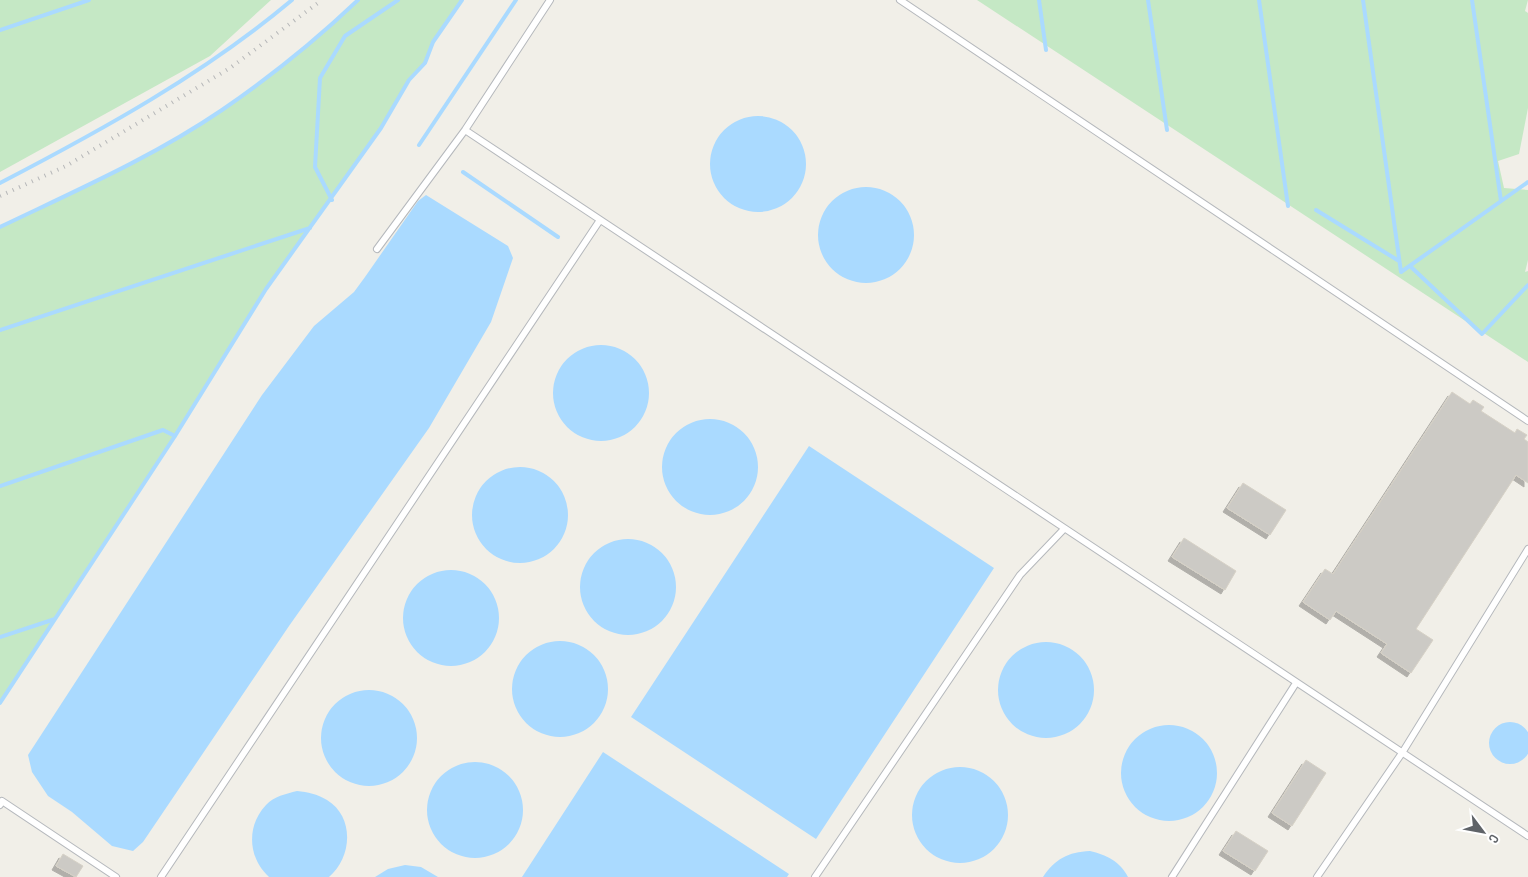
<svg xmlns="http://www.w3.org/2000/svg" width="1528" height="877" viewBox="0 0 1528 877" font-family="'Sofia Sans Condensed',sans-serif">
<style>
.green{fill:#c5e8c5}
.water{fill:#aadaff}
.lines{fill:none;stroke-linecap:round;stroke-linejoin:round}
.stream{stroke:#aadaff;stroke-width:4}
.building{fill:#cccac5;stroke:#d6d1c6;filter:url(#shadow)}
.lane-casing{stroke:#b5b8bc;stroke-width:8}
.lane{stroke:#fff;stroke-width:6}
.rail{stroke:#b6b7b8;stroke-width:4;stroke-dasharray:1 6;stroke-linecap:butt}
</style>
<defs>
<filter id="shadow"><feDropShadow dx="-4" dy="4" stdDeviation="0" flood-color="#0004"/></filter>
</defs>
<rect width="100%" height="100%" fill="#f1efe8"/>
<path class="green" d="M 0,0 L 271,0 L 210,56 L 0,172 Z
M 358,0 L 462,0 L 433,42 L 425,63 L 409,80 L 381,128 L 266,289 L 175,436 L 0,703 L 0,227 C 75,191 153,157 222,110 C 270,77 316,40 358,0 Z
M 977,0 L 1528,0 L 1525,11 L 1528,13 L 1528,108 L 1519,154 L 1498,161 L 1504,188 L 1528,190 L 1528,260 L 1525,272 L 1528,271 L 1528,362 Z"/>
<path class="water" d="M710 164a48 48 0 1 1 96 0a48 48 0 1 1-96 0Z
M818 235a48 48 0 1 1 96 0a48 48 0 1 1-96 0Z
M 426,195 L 508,246 L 513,258 L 491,322 L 429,428 L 289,626 L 143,842 L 133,851 L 112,846 L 72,812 L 48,796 L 32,772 L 28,755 L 262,395 L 314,326 L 354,292 L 365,277 L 418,201 Z
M553 393a48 48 0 1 1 96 0a48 48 0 1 1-96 0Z
M662 467a48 48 0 1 1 96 0a48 48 0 1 1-96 0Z
M 809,446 L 994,568 L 816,839 L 631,717 Z
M472 515a48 48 0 1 1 96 0a48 48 0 1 1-96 0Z
M580 587a48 48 0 1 1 96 0a48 48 0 1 1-96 0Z
M403 618a48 48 0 1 1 96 0a48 48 0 1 1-96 0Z
M512 689a48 48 0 1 1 96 0a48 48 0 1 1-96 0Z
M998 690a48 48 0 1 1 96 0a48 48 0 1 1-96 0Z
M321 738a48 48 0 1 1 96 0a48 48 0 1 1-96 0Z
M1489 743a21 21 0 1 1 42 0a21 21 0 1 1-42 0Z
M1121 773a48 48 0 1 1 96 0a48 48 0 1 1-96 0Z
M 603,752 L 789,874 L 787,877 L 522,877 Z
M427 810a48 48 0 1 1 96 0a48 48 0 1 1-96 0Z
M912 815a48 48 0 1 1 96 0a48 48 0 1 1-96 0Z
M 297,791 C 308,792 317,794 327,800 C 355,817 352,858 329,877 L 269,877 C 248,858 246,826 266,805 C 274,796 286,794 297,791 Z
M 1090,851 C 1106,855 1120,861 1128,877 L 1043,877 C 1055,859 1068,852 1090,851 Z
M 405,865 L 421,867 L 438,877 L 375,877 L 388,869 Z"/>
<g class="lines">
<path class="stream" d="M 1039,0 L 1046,50
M 1148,0 L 1167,130
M 1259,0 L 1288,206
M 1363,0 L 1401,272 L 1528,182
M 1472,0 L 1501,201
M 0,30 L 89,0
M 419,145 L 516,0
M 463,172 L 558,237
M 0,183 C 102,130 204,74 292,0
M 332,200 L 315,167 L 320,78 L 345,36 L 398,0
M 1316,210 L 1399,261
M 0,227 C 75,191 153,157 222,110 C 270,77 316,40 358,0
M 1410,266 L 1482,334 L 1528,285
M 0,330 L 310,228
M 0,486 L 163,430 L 175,436
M 0,637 L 55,619
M 0,703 L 175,436 L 266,289 L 381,128 L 409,80 L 425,63 L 433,42 L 462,0"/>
</g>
<path class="building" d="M 1452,392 L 1470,404 L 1473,400 L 1484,407 L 1481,411 L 1515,433 L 1517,429 L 1527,435 L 1524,439 L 1528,442 L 1528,483 L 1516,475 L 1416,629 L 1433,640 L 1411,673 L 1381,653 L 1387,644 L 1336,611 L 1330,620 L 1303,602 L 1325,569 L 1333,574 Z
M 1243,483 L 1286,510 L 1270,535 L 1227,508 Z
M 1184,538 L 1236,571 L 1225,590 L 1172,557 Z
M 1306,760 L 1326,773 L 1292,826 L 1272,813 Z
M 1236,831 L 1268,851 L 1255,871 L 1223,851 Z
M 63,854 L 83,866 L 76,877 L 56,866 Z"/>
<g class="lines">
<g class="lane-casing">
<path id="lane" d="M 900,0 L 1528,421
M 465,130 L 1528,836
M 377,249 L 465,130 L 550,0
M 0,805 L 2,801 L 116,877
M 161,877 L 600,220
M 815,877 L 1020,575 L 1064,529
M 1172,877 L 1296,683
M 1317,877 L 1402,753 L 1528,549"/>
</g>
<use href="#lane" class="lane"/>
<path class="rail" d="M 0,196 L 66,166 L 230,68 L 322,0"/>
</g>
<g transform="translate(1483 832) rotate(122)" stroke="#ffffff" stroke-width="4" paint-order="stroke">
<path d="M0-4L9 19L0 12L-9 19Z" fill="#5f6368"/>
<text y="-8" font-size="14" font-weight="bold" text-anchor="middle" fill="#5f6368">С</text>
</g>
</svg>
